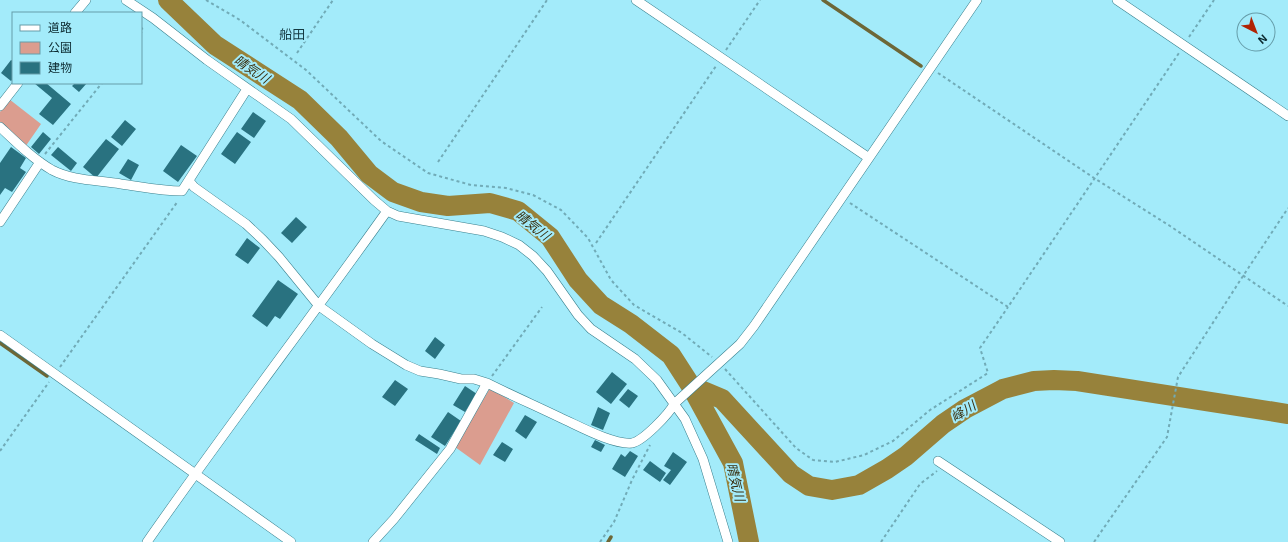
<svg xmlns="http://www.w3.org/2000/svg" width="1288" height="542" viewBox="0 0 1288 542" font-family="'Exo 2','Noto Sans JP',sans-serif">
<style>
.green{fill:#db9d8f}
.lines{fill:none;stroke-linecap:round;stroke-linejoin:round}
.stream{stroke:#6d6737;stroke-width:3.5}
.river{stroke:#97823b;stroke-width:20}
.building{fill:#297280}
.street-casing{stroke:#39808e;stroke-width:10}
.path{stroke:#71abb7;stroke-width:2;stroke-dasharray:3 3;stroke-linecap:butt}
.street{stroke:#fff;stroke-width:9}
.labels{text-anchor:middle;stroke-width:4;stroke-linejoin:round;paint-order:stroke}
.neighbourhood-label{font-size:13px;fill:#143941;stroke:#a3ebfa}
.water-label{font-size:13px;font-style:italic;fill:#3a3010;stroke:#a3ebfa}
</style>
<rect width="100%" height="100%" fill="#a3ebfa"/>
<path class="green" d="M 9,99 L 41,124 L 23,150 L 0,131 L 0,112 Z
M 490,388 L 514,403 L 480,465 L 455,447 Z"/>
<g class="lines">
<path class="stream" d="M 823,0 L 921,66
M 0,343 L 47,376
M 608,542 L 611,537"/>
<path class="river" d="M 168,0 L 215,45 L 300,100 L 339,138 L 369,174 L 393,192 L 421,202 L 448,206 L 490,203 L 518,211 L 550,237 L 578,280 L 601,305 L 631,324 L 671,355 L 691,386 L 733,463 L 749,542
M 691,386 L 722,399 L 791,474 L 809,486 L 832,490 L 859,485 L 887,469 L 906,456 L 943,424 L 965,409 L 1003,389 L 1034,381 L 1054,380 L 1077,381 L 1288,414"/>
</g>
<path class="building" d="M 11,60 L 13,61 L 13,79 L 11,81 L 1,73 Z
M 34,83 L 46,83 L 71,104 L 53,125 L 39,114 L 52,98 Z
M 75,83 L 87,83 L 79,92 L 72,86 Z
M 253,112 L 266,121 L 254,138 L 241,129 Z
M 125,120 L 136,129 L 122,146 L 111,137 Z
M 43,132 L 51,139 L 39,154 L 31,147 Z
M 237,132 L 251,142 L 235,164 L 221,154 Z
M 106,139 L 119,149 L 96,178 L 83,167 Z
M 181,145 L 197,156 L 178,182 L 163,171 Z
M 11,147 L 26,158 L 20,168 L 26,172 L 12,192 L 5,188 L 0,195 L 0,163 Z
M 58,147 L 77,163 L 71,171 L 51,155 Z
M 128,159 L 139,165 L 131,180 L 119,173 Z
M 296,217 L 307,227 L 292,243 L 281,233 Z
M 247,238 L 260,248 L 248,264 L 235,255 Z
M 278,280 L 298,294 L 280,319 L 275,316 L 267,327 L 252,316 Z
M 435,337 L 445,345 L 435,359 L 425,351 Z
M 612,372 L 627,384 L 611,404 L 596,392 Z
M 395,380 L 408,389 L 395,406 L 382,397 Z
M 465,386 L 477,394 L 465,412 L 453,405 Z
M 628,389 L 638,396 L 629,408 L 619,400 Z
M 598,407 L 610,413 L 603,430 L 591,425 Z
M 448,412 L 461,421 L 445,446 L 431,437 Z
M 525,415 L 537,422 L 526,439 L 515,431 Z
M 419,434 L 440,448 L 437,454 L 415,440 Z
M 595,440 L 605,445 L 601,452 L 591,447 Z
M 502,442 L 513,449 L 505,462 L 493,455 Z
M 630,451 L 638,456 L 625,477 L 612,469 L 621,454 L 625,457 Z
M 673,452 L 687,462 L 670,485 L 663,480 L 671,470 L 664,466 Z
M 650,461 L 666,473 L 660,482 L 643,470 Z"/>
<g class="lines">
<g class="street-casing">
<path id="street" d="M 126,0 L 153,18 L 207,60 L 291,119 L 374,200 L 387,211 L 398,216 L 484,231 L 502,237 L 519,245 L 533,256 L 547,271 L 578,315 L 591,329 L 635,359 L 657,380 L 685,419 L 703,459 L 728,542
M 636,0 L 869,158
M 1117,0 L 1288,116
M 75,13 L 86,0
M 0,106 L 18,83
M 0,127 C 16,142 33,159 52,170 C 73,181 98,180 121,184 C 143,187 161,191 182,191 L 247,89
M 189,181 L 194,187 L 246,224 L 263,240 L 279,257 L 319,306 L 372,344 L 406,365 L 420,371 L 439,374 L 461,379 L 474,379 L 487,383 C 511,395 536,406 561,418 C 579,426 613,445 632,443 C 643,441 669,414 674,404 L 740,344 L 754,326 L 977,0
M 0,222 L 40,162
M 0,335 L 291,542
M 938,461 L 1060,542
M 147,542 C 225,430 308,322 387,211
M 373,542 L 394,519 L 450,449 L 487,383"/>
</g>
<path class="path" d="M 206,0 L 240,20 L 306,70 L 381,141 L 428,173 L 471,185 L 506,188 L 533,195 L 561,210 L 588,238 L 611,280 L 634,305 L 682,333 L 712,357
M 141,27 L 143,30 L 141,33
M 1189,37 L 1214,0
M 726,50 L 760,0
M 297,53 L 333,0
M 938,73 L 1094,178 L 1170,226 L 1288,306
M 45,154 L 102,83
M 438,162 L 547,0
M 850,203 L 1008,307 L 1179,53
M 596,243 L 716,66
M 60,367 L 178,201
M 725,369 L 796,448 L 813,460 L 835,462 L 864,455 L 893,441 L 930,410 L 988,373 L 980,348 L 1008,307
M 492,376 L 542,307
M 0,451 L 49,382
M 600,542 L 614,522 L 632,480 L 650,445
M 881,542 L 920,484 L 937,471
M 1094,542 L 1167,437 L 1178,377 L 1243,276 L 1288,208"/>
<use href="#street" class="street"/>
</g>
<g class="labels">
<g class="neighbourhood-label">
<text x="292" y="39">船田</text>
</g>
<g class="water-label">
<text transform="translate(252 69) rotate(33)" y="5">晴気川</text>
<text transform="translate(533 225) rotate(38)" y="5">晴気川</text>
<text transform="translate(963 411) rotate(-32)" y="5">峰川</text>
<text transform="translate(736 482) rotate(76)" y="5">晴気川</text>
</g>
</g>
<rect x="12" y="12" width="130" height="72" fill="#a3ebfa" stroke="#669da9"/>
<rect x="20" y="25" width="20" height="6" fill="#ffffff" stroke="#669da9"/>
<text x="48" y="32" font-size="12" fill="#0b292f">道路</text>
<rect x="20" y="42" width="20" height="12" fill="#db9d8f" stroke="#669da9"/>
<text x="48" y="52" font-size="12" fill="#0b292f">公園</text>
<rect x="20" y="62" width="20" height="12" fill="#297280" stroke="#669da9"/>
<text x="48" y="72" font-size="12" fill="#0b292f">建物</text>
<g transform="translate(1256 32) rotate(138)"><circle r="19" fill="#a3ebfa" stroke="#669da9"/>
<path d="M0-3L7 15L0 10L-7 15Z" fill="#b02303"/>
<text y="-6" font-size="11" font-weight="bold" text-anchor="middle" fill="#0b292f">N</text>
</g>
</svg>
